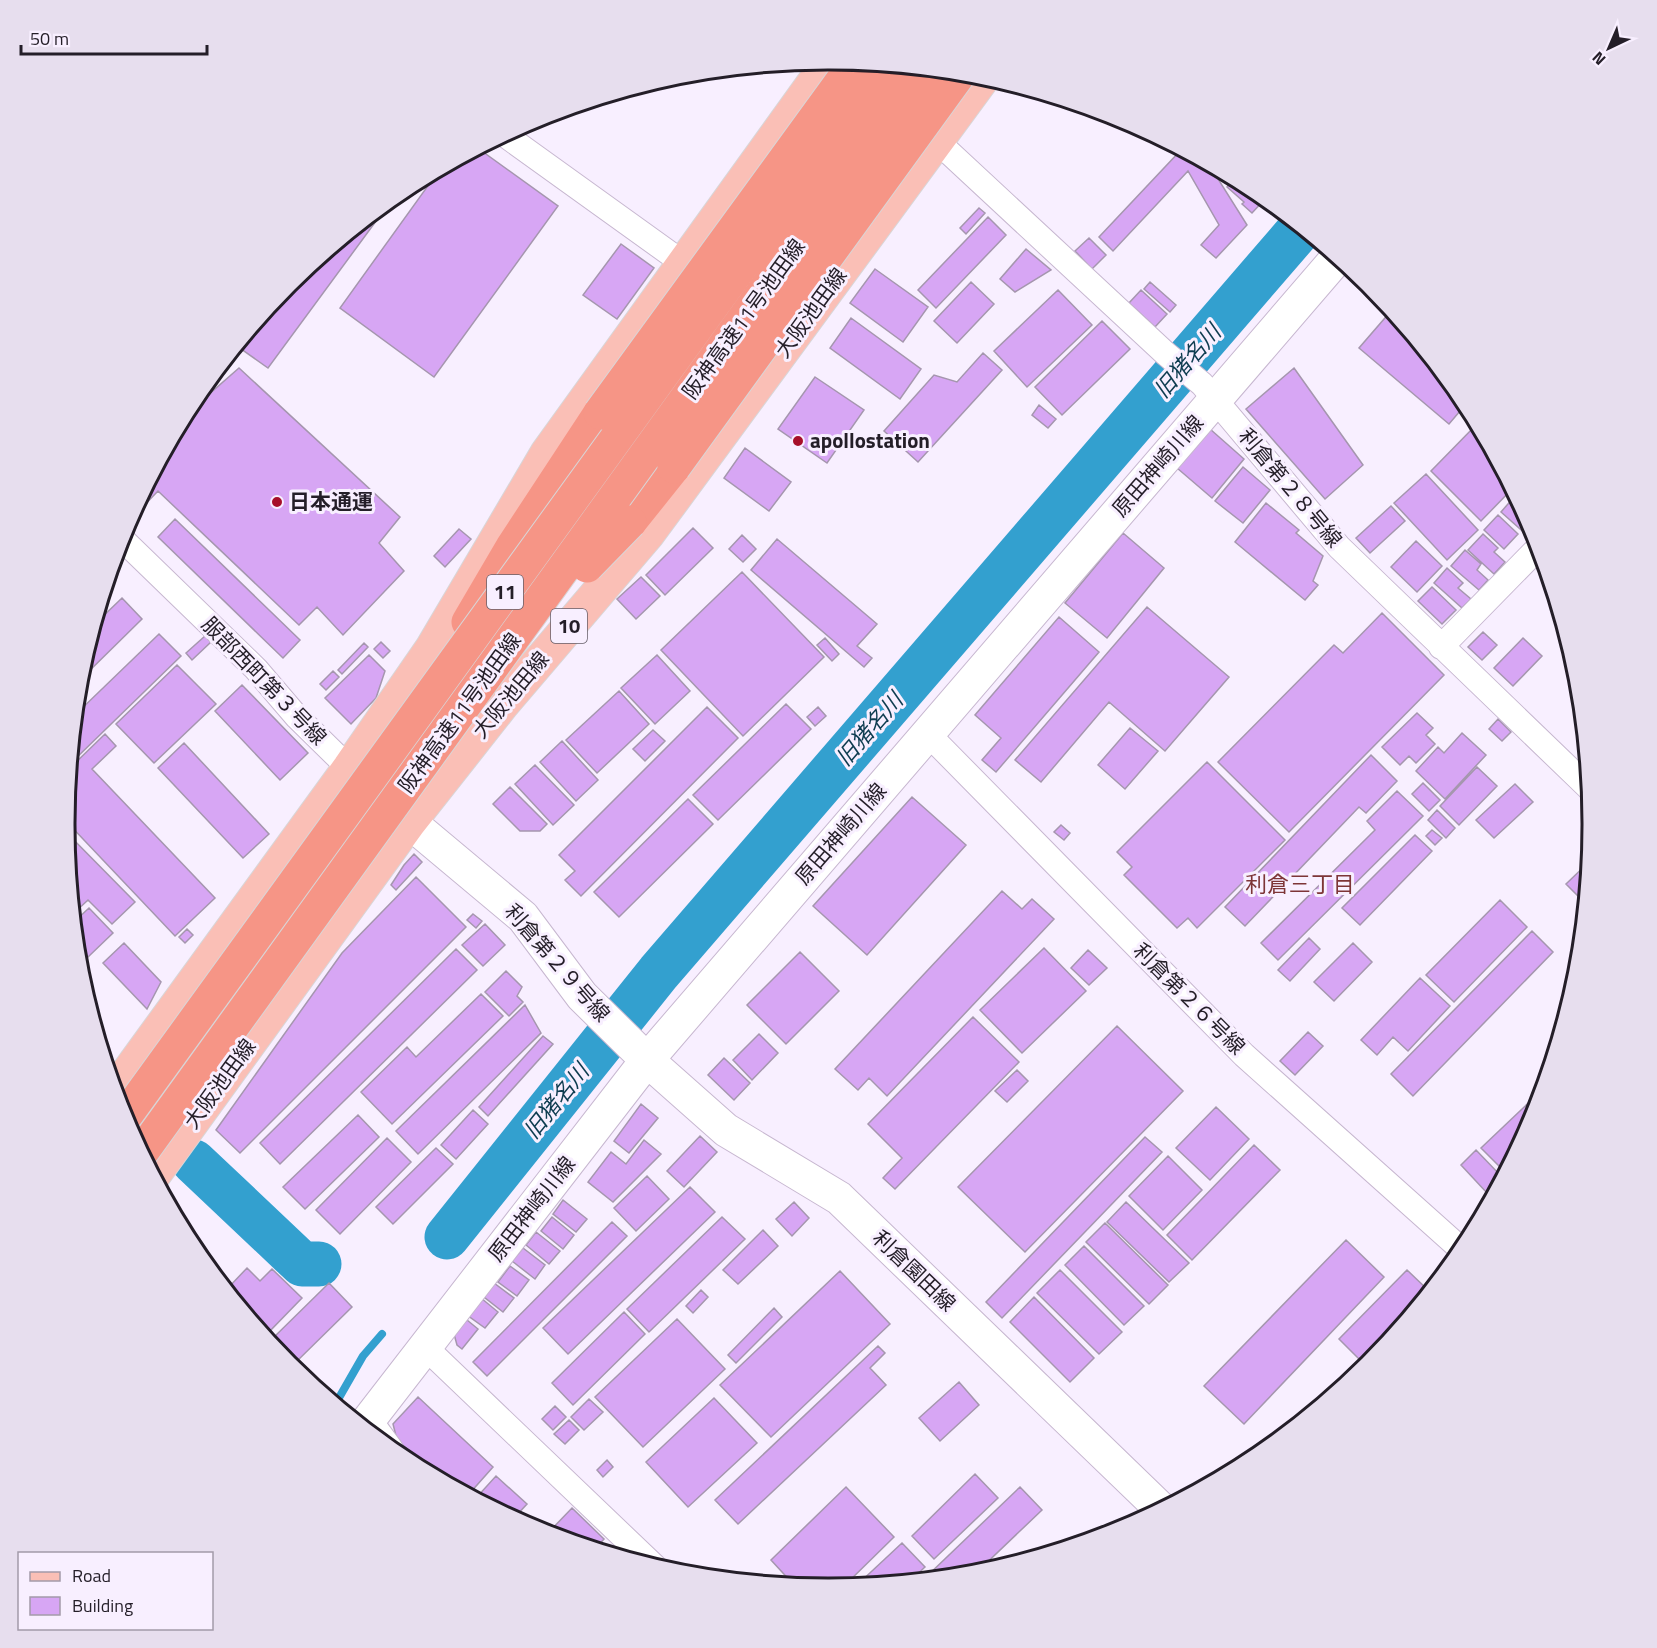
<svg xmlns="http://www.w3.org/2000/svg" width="1657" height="1648" viewBox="0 0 1657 1648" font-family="'Titillium Web','Noto Sans JP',sans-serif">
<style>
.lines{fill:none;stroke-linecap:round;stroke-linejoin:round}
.stream{stroke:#33a0cf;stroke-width:8}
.river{stroke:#33a0cf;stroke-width:45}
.building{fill:#d7a6f4;stroke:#a596ae;stroke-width:1.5}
.street-casing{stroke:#c7b7d0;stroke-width:26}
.secondary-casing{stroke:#c7b7d0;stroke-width:35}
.primary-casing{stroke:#d8d6d8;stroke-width:35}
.highway-casing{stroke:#d8d6d8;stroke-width:35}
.street{stroke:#fff;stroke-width:24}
.secondary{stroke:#fff;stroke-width:33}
.primary{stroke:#fabfb6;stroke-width:33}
.highway{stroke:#f69586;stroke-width:33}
.highway-bridge-casing{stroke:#d8d6d8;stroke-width:35;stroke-linecap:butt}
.highway-bridge{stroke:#f69586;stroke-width:33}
.poi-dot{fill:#a70f2a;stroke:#f8efff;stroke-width:2}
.labels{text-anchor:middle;stroke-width:6;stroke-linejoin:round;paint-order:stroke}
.shield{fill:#f8efff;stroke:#645d68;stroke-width:1.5}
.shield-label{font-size:20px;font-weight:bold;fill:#241e28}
.street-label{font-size:21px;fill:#241e28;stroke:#f8efff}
.poi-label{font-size:21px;font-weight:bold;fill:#241e28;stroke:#f8efff;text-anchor:start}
.water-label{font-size:22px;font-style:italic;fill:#0e3c50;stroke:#f8efff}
.neighbourhood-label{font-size:22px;fill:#7d3537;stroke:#f8efff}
.rim{fill:none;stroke:#241e28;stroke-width:3}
</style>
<rect width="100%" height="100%" fill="#f8efff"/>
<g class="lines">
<path class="stream" d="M 336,1403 L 363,1356 L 382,1334"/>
<path class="river" d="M 194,1162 L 302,1264 L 319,1264
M 447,1237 L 659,972 L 1301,228"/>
</g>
<path class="building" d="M 479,149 L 558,206 L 434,377 L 340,308 L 440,169 Z
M 1181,150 L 1210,166 L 1247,225 L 1216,258 L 1201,245 L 1219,225 L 1188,171 L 1113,251 L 1099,237 Z
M 1234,179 L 1252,188 L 1265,199 L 1252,213 L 1242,204 L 1244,202 L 1227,187 Z
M 393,198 L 268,368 L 237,346 L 289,284 Z
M 979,208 L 985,213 L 966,234 L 960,228 Z
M 988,217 L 1006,235 L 936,308 L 918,290 Z
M 1089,238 L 1106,255 L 1092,269 L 1075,251 Z
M 621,244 L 654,268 L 617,319 L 583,295 Z
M 1026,249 L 1051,270 L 1015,292 L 1000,279 Z
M 875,269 L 928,307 L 903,342 L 850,303 Z
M 971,282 L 994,304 L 957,343 L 934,321 Z
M 1150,282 L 1176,305 L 1170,312 L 1144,289 Z
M 1058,290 L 1092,325 L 1027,387 L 994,351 Z
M 1141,290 L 1167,314 L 1155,327 L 1129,303 Z
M 1391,311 L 1466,404 L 1449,424 L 1359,348 Z
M 851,318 L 921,369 L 900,399 L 830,348 Z
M 1102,321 L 1130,349 L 1062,415 L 1035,387 Z
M 983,353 L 1002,370 L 918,462 L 884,431 L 934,375 L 957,382 Z
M 239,368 L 400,517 L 379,543 L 404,571 L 343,635 L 317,607 L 299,625 L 158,491 L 134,516 L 132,514 L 190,406 L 192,409 Z
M 1294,368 L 1363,465 L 1325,499 L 1246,409 Z
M 815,377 L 864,410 L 827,463 L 778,429 Z
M 1039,405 L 1056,419 L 1048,428 L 1032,415 Z
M 1477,424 L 1512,489 L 1481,521 L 1431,471 Z
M 1210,429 L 1244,459 L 1212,498 L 1177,468 Z
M 745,448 L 791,482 L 769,511 L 724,478 Z
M 1243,467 L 1270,490 L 1243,523 L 1215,501 Z
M 1426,474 L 1478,530 L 1447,560 L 1394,503 Z
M 1514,497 L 1534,531 L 1529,537 L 1501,512 Z
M 1266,503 L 1299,530 L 1296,533 L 1323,556 L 1313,581 L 1318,585 L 1305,600 L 1235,542 Z
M 1391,506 L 1405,521 L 1370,553 L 1356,538 Z
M 1498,515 L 1518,534 L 1504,549 L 1484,530 Z
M 175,519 L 300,640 L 283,658 L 158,537 Z
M 693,528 L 713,548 L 665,595 L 646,575 Z
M 459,529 L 471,539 L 445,567 L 434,556 Z
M 1123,533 L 1164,568 L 1107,638 L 1065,603 Z
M 1483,534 L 1498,548 L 1494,552 L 1505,562 L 1494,574 L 1468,550 Z
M 742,535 L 756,549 L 743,562 L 729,549 Z
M 777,539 L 877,624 L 857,646 L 872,658 L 864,667 L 751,570 Z
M 1416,541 L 1442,566 L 1417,592 L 1391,567 Z
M 1465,550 L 1481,564 L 1477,570 L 1488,580 L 1479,590 L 1451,566 Z
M 1447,568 L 1463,583 L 1458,588 L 1471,599 L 1462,608 L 1434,583 Z
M 742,572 L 824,657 L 743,736 L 661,650 Z
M 641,577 L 660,596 L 636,619 L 617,599 Z
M 1432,587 L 1456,610 L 1442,624 L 1418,601 Z
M 122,598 L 142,619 L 79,681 L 94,625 Z
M 1147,607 L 1229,677 L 1165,751 L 1109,702 L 1041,782 L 1015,760 Z
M 1382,613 L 1444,675 L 1289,832 L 1218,762 L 1334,645 L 1343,653 Z
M 1059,617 L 1099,652 L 996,772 L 982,760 L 1001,738 L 975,715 Z
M 1483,632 L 1497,645 L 1482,660 L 1468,647 Z
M 159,634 L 181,656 L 71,763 L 75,715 Z
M 205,636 L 211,642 L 192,660 L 186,653 Z
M 825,638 L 839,654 L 832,661 L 817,645 Z
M 1523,638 L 1542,656 L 1513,686 L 1494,668 Z
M 381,642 L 390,651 L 383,658 L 374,649 Z
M 364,643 L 368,647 L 342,674 L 338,670 Z
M 369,655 L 385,671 L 376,698 L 351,724 L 325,698 Z
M 657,655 L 690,691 L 655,724 L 621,688 Z
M 177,665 L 216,704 L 154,763 L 116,724 Z
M 333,671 L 339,677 L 326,690 L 320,684 Z
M 242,685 L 308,753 L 280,780 L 215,711 Z
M 619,691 L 649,724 L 597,773 L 566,740 Z
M 786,704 L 811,729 L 718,820 L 693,795 Z
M 707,707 L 738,738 L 581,896 L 565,880 L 575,871 L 559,855 Z
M 818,707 L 826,716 L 815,726 L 807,717 Z
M 1417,713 L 1433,728 L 1426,735 L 1435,744 L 1416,763 L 1409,756 L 1400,765 L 1382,747 Z
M 1498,719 L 1511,732 L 1502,741 L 1489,729 Z
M 1130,728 L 1158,751 L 1125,789 L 1098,765 Z
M 653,730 L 665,741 L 645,761 L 633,749 Z
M 1462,733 L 1486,755 L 1445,799 L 1416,771 L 1438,747 L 1444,753 Z
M 105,734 L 116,746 L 92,769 L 215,898 L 175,936 L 65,820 L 70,768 Z
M 562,741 L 598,780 L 576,801 L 540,762 Z
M 184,743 L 269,834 L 243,858 L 158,768 Z
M 1371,755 L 1397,781 L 1366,813 L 1359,807 L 1245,926 L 1225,907 Z
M 1207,762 L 1285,840 L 1197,928 L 1188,918 L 1177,928 L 1124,875 L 1132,867 L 1117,852 Z
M 535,765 L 574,805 L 553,825 L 515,784 Z
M 1477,767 L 1497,786 L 1459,825 L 1440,806 Z
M 1423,783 L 1440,800 L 1429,811 L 1412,794 Z
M 1515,784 L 1533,802 L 1494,838 L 1476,820 Z
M 510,787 L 547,824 L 540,831 L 520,831 L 493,804 Z
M 1397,791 L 1423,816 L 1278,960 L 1261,943 L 1375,830 L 1367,821 Z
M 912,797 L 966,845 L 867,955 L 813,906 Z
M 688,799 L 713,824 L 619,917 L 594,892 Z
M 1437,810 L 1455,828 L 1446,838 L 1428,820 Z
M 1061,825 L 1070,833 L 1064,840 L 1054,832 Z
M 1432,830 L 1442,838 L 1435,845 L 1426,836 Z
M 65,831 L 135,902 L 112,924 L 88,900 L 73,914 Z
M 1415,835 L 1432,851 L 1360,925 L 1342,908 Z
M 414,854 L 422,862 L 396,890 L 391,885 L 404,865 Z
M 1589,862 L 1585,903 L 1566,884 Z
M 416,877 L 466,927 L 240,1153 L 216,1130 L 342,953 Z
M 1002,891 L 1022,909 L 1032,899 L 1054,919 L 887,1096 L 869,1078 L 858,1090 L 835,1069 Z
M 1500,900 L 1527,927 L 1454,1002 L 1426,975 Z
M 89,908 L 113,933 L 87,958 L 77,947 L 74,922 Z
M 473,914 L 482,921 L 476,928 L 467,920 Z
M 485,924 L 505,945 L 483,966 L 462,945 Z
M 187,929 L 193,935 L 185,943 L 179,937 Z
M 1532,931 L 1553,952 L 1413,1096 L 1391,1074 Z
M 1309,938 L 1320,949 L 1290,981 L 1278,970 Z
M 124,943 L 161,982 L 147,1009 L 103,963 Z
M 1353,943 L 1372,962 L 1334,1001 L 1314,982 Z
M 1044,948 L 1086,991 L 1022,1053 L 980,1010 Z
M 456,949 L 477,970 L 280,1164 L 260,1143 Z
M 1088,950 L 1107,968 L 1089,985 L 1071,968 Z
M 800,952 L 839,991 L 786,1044 L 747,1005 Z
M 506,971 L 522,987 L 517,996 L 523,1002 L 509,1016 L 485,992 Z
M 1420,978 L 1450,1006 L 1408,1051 L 1393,1037 L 1377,1055 L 1361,1040 Z
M 481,994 L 503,1016 L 392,1124 L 361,1092 L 407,1047 L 416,1057 Z
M 525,1005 L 541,1033 L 418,1154 L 396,1131 Z
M 973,1017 L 1019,1062 L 895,1189 L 883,1178 L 902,1158 L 868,1124 Z
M 1117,1026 L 1183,1091 L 1025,1252 L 958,1187 Z
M 1308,1032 L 1323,1046 L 1295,1075 L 1280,1061 Z
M 759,1034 L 778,1053 L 752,1080 L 733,1060 Z
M 543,1036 L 553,1044 L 488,1116 L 479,1107 Z
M 724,1058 L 750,1083 L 734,1100 L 708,1075 Z
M 1017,1070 L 1028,1081 L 1007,1102 L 995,1091 Z
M 1542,1090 L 1534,1117 L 1505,1172 L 1481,1148 Z
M 641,1104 L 658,1118 L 629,1153 L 614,1141 Z
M 1216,1107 L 1249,1139 L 1210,1180 L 1176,1148 Z
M 473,1110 L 488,1124 L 456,1159 L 441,1145 Z
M 358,1115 L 379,1137 L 305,1209 L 283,1187 Z
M 700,1136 L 717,1152 L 684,1187 L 667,1171 Z
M 1145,1137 L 1162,1152 L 1002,1318 L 986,1302 Z
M 387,1138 L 411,1162 L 340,1234 L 316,1210 Z
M 644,1140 L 661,1154 L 613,1202 L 588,1182 L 611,1152 L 626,1164 Z
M 1254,1145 L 1280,1170 L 1192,1260 L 1167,1235 Z
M 436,1148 L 453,1164 L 393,1224 L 376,1207 Z
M 1476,1150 L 1502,1177 L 1487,1193 L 1461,1165 Z
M 1168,1156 L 1202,1190 L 1163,1230 L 1129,1196 Z
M 647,1176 L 669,1199 L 636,1231 L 614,1208 Z
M 690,1187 L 715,1212 L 568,1354 L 543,1328 Z
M 563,1200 L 587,1219 L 576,1232 L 553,1214 Z
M 794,1202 L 809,1218 L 792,1236 L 776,1219 Z
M 1126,1202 L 1189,1263 L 1169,1282 L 1107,1222 Z
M 552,1217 L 574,1235 L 563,1249 L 541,1231 Z
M 722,1217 L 745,1239 L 649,1332 L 627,1309 Z
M 612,1222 L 627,1236 L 487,1376 L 473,1362 Z
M 1105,1223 L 1168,1285 L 1149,1304 L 1086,1242 Z
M 763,1230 L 778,1246 L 738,1284 L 723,1270 Z
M 536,1232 L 560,1251 L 549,1264 L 526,1245 Z
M 1346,1240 L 1384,1277 L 1244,1424 L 1204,1386 Z
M 1084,1246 L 1144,1306 L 1124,1325 L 1065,1265 Z
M 523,1248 L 545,1265 L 535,1279 L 512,1261 Z
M 510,1266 L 529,1280 L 517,1296 L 498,1282 Z
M 247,1268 L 260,1281 L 272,1269 L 302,1298 L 265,1336 L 227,1289 Z
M 1060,1270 L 1122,1332 L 1099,1354 L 1037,1293 Z
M 1407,1270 L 1429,1291 L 1391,1337 L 1364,1364 L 1339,1339 Z
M 840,1271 L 890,1324 L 771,1437 L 720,1385 Z
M 329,1283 L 352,1307 L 291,1367 L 270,1341 Z
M 494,1283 L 514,1298 L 503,1312 L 484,1297 Z
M 701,1290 L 708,1297 L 693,1313 L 686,1306 Z
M 1034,1297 L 1094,1358 L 1070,1382 L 1010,1322 Z
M 481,1298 L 498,1312 L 485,1328 L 467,1315 Z
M 774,1308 L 782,1317 L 736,1363 L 728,1355 Z
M 624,1312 L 645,1334 L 573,1405 L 552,1383 Z
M 677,1319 L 725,1369 L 643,1447 L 595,1397 Z
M 467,1320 L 478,1329 L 462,1349 L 457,1345 L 454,1334 Z
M 878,1346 L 885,1353 L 870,1368 L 886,1385 L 738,1524 L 715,1500 Z
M 959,1382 L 979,1405 L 940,1441 L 919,1418 Z
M 418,1397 L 493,1467 L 469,1494 L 426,1471 L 429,1468 L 397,1440 L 393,1424 Z
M 714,1398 L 757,1443 L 688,1507 L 646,1462 Z
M 589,1399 L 603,1412 L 584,1430 L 571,1417 Z
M 555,1406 L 566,1417 L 553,1430 L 542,1419 Z
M 569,1420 L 579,1430 L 565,1444 L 554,1434 Z
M 607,1460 L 613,1467 L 603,1477 L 597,1470 Z
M 975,1474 L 998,1498 L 934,1559 L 912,1536 Z
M 496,1476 L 527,1504 L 514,1518 L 476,1498 Z
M 846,1487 L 894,1537 L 843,1587 L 828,1588 L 794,1585 L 771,1560 Z
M 1020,1487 L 1042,1510 L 976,1573 L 924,1579 Z
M 572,1508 L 604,1539 L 596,1548 L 548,1533 Z
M 902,1543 L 925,1567 L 911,1580 L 857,1585 Z"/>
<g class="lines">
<g class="street-casing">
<path id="street" d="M 925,130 L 1165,353 L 1202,384 L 1339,547 L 1589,788
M 505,135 L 683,263
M 121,538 L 256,669 L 297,717 L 349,768
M 1441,647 L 1539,547
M 928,734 L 1244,1055 L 1462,1250
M 425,1347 L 654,1566
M 369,1419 L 391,1449"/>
</g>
<g class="secondary-casing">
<path id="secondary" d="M 388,804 L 523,917 L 582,996 L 647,1060 L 726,1130 L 839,1198 L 1161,1509
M 364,1426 L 647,1060 L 1337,258"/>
</g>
<g class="primary-casing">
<path id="primary" d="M 115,1090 L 349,768 L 432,648 L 547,453 L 830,60
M 154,1175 L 409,823 L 502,705 L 648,534 L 984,77"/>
</g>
<g class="highway-casing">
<path id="highway" d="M 630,522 L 674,467
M 468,622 L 512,547 L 600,413"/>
</g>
<use href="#street" class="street"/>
<use href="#secondary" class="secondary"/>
<use href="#primary" class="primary"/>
<use href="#highway" class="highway"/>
<g class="highway-bridge-casing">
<path id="highway-bridge" d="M 600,413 L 855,63
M 674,467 L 960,73
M 587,566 L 630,522
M 124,1118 L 886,66
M 142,1152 L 924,69"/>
</g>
<use href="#highway-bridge" class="highway-bridge"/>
</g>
<g class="poi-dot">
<circle cx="798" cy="441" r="6"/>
<circle cx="277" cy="502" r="6"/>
</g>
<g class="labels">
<g class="shield">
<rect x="487" y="575" width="36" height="34" rx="4.5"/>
<rect x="551" y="609" width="36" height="34" rx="4.5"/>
</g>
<g class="shield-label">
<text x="505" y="599">11</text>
<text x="569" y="633">10</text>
</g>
<g class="street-label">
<text transform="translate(811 313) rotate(-54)" y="7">大阪池田線</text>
<text transform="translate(744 319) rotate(-54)" y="7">阪神高速11号池田線</text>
<text transform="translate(1158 466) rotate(-49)" y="7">原田神崎川線</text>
<text transform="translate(1290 488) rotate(50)" y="7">利倉第２８号線</text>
<text transform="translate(264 681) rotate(46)" y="7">服部西町第３号線</text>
<text transform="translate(511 695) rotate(-50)" y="7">大阪池田線</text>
<text transform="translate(460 713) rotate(-54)" y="7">阪神高速11号池田線</text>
<text transform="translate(841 834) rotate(-49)" y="7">原田神崎川線</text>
<text transform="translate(557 963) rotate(49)" y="7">利倉第２９号線</text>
<text transform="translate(1189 999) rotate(45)" y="7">利倉第２６号線</text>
<text transform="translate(220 1084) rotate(-54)" y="7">大阪池田線</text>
<text transform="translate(532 1209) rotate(-52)" y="7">原田神崎川線</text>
<text transform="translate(914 1271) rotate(44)" y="7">利倉園田線</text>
</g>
<g class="poi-label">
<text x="810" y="448">apollostation</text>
<text x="289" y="509">日本通運</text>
</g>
<g class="water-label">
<text transform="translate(1187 361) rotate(-49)" y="8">旧猪名川</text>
<text transform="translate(869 729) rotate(-49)" y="8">旧猪名川</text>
<text transform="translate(556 1101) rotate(-51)" y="8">旧猪名川</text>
</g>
<g class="neighbourhood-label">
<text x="1300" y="892">利倉三丁目</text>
</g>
</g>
<path d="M0 0H1657V1648H0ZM828 70H829A753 753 0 0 1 1582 823V825A753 753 0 0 1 829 1578H828A753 753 0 0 1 75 825V823A753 753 0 0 1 828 70Z" fill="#e7deee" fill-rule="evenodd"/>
<path class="rim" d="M828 70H829A753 753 0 0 1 1582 823V825A753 753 0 0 1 829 1578H828A753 753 0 0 1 75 825V823A753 753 0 0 1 828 70Z"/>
<rect x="18" y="1552" width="195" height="78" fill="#f8efff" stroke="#a39ba9" stroke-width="1.5"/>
<rect x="30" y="1572" width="30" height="9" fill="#fabfb6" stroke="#a39ba9" stroke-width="1.5"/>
<text x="72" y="1582" font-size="18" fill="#241e28">Road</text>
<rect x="30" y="1597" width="30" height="18" fill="#d7a6f4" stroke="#a39ba9" stroke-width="1.5"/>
<text x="72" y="1612" font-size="18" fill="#241e28">Building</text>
<g transform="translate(1609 48) rotate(224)" stroke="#f8efff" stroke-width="4.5" paint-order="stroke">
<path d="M0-4.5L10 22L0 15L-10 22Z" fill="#241e28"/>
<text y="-9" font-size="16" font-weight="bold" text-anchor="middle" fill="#241e28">N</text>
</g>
<path d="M21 45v9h186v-9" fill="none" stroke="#241e28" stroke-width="3"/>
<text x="30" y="45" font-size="18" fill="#241e28" stroke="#f8efff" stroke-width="4.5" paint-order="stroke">50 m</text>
</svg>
